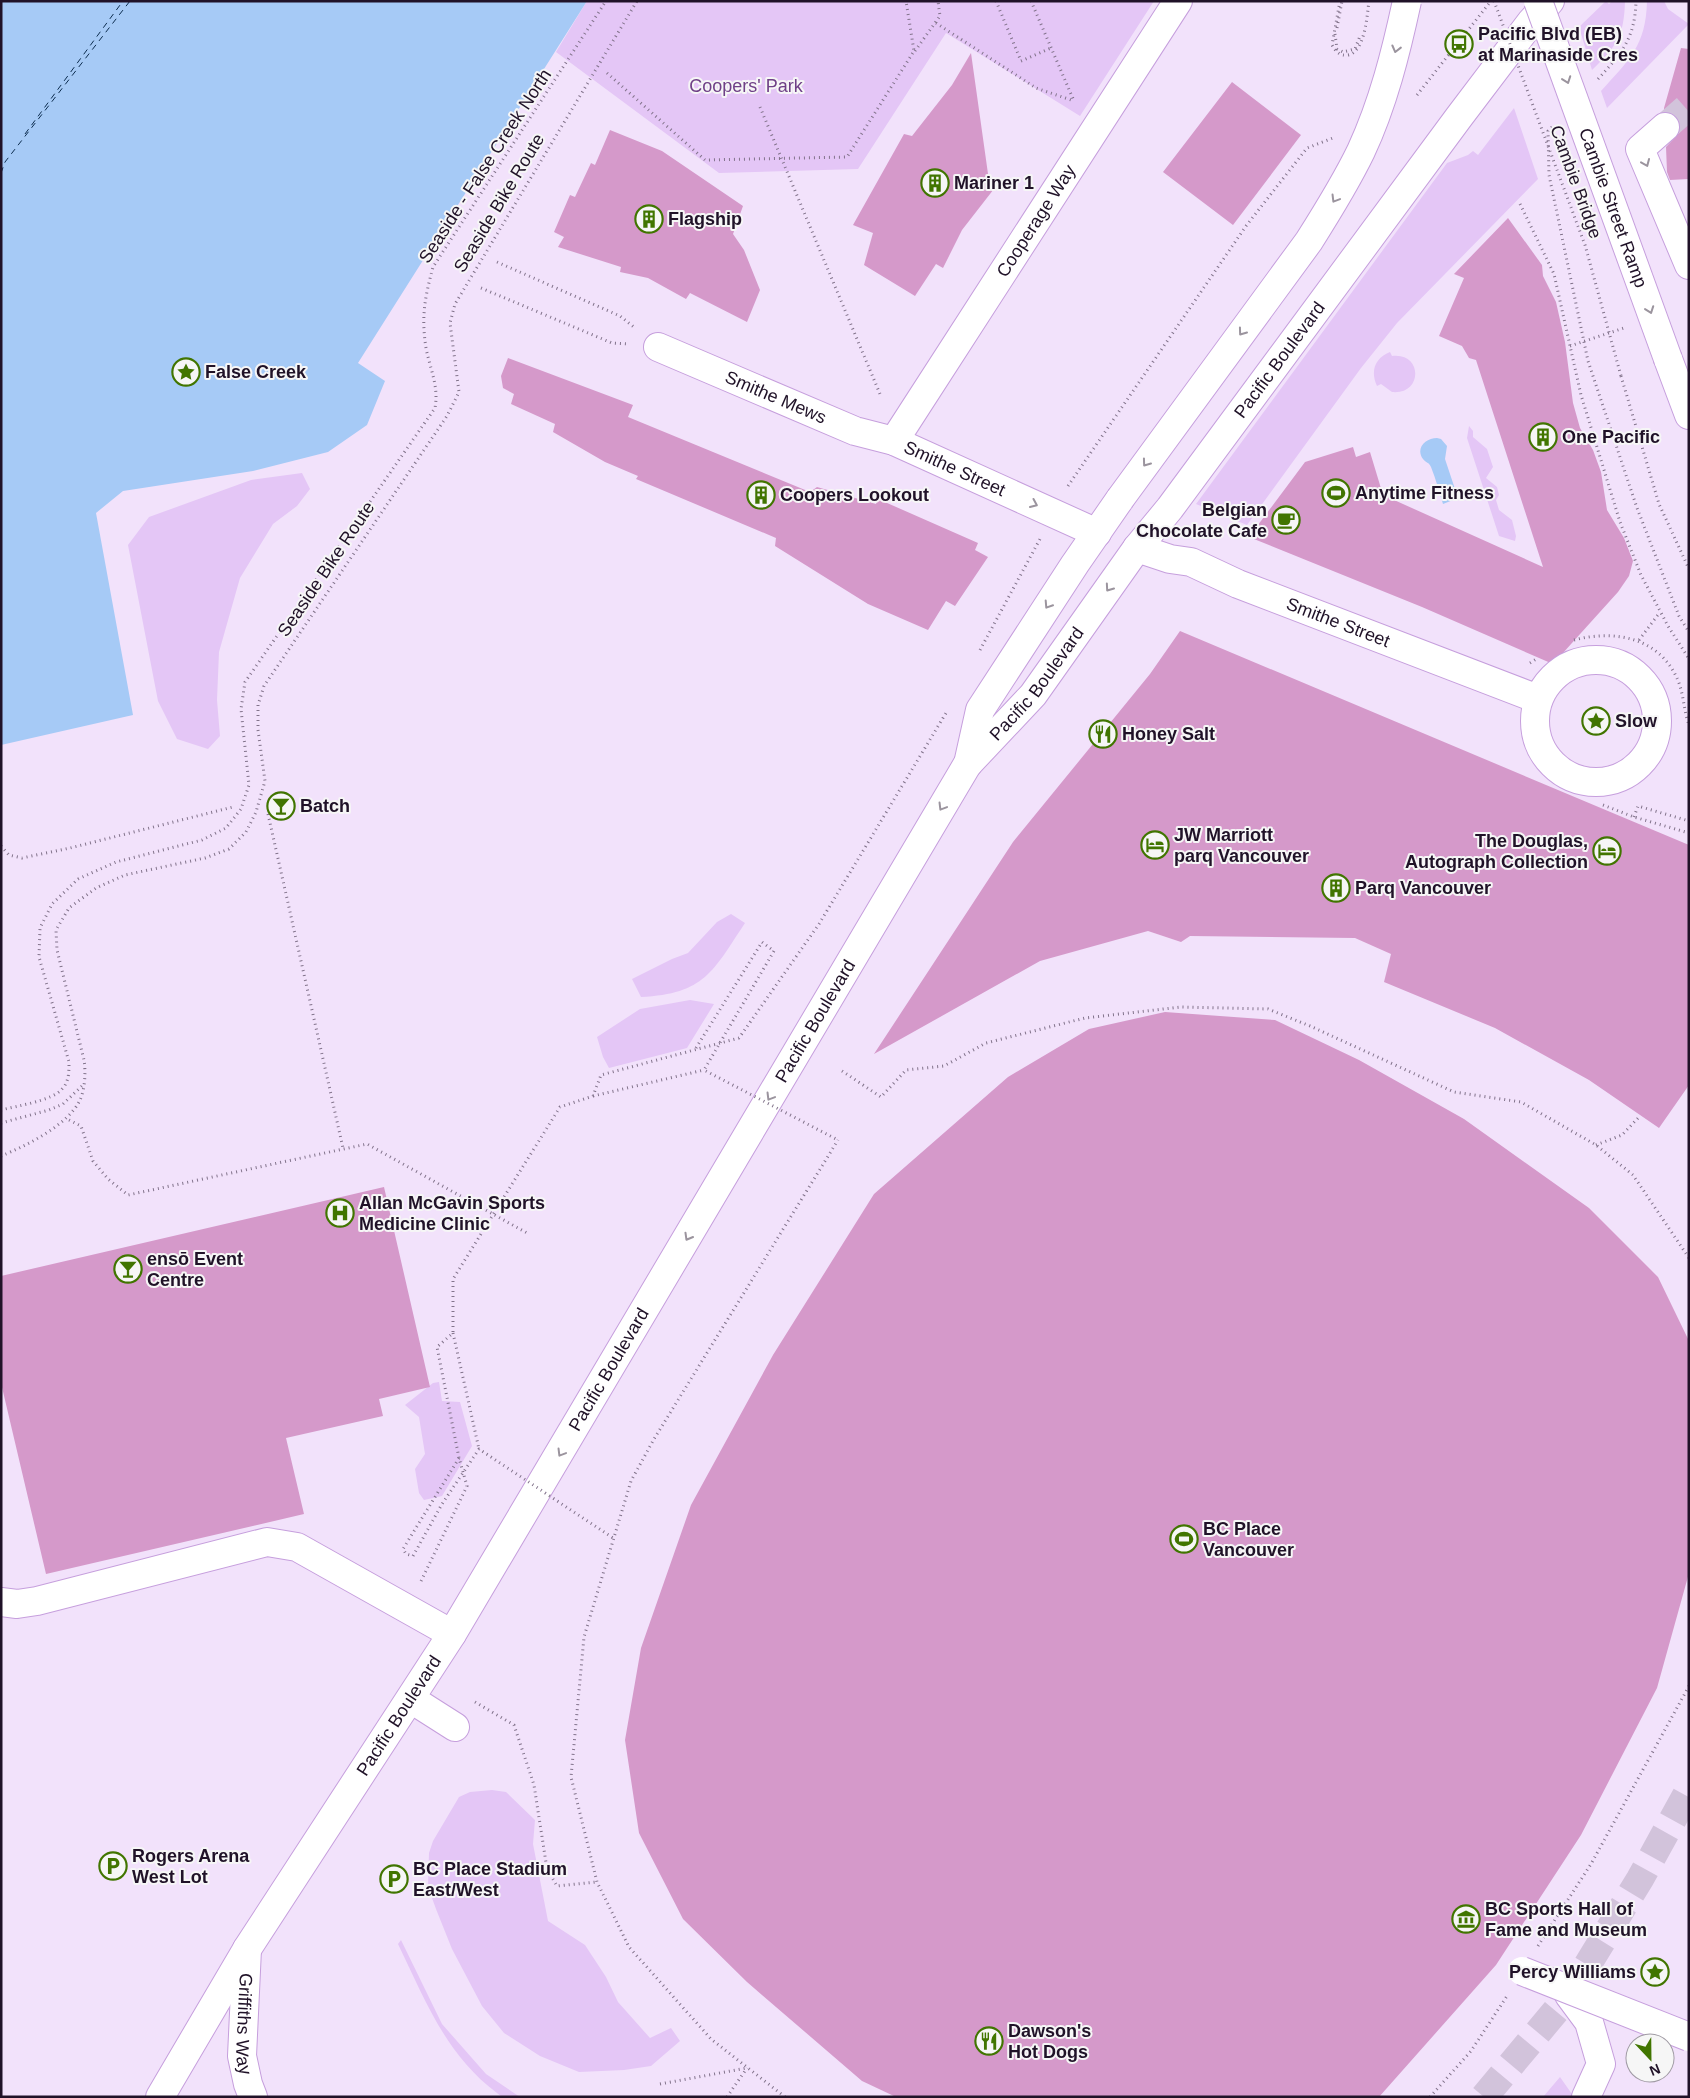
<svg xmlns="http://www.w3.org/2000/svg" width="1690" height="2098" viewBox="0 0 1690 2098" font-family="Arial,sans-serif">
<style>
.green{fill:#e4c6f6}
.water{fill:#a6caf6}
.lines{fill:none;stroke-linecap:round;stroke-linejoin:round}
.ferry{stroke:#0d2d4f;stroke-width:1;stroke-dasharray:6 5;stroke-linecap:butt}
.building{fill:#d599ca}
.minor-tunnel{stroke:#d2c3db;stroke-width:28;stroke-dasharray:28 14;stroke-linecap:butt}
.major-tunnel{stroke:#d2c3db;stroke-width:28;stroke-dasharray:28 14;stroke-linecap:butt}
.minor-casing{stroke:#c69fdd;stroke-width:30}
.major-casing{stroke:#c69fdd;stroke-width:30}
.path{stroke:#82738b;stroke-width:3;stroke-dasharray:1 4;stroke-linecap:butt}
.minor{stroke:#fff;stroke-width:28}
.major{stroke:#fff;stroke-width:28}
.minor-bridge-casing{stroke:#c69fdd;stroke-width:30;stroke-linecap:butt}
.major-bridge-casing{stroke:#c69fdd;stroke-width:30;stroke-linecap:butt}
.path-bridge{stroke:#82738b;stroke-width:3;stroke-dasharray:1 4;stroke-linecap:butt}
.minor-bridge{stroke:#fff;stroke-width:28}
.major-bridge{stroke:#fff;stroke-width:28}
.oneway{stroke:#9b949e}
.labels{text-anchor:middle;stroke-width:4;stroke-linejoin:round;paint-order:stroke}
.poi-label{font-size:18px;font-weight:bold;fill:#201228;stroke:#f6f6f6;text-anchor:start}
.park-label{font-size:18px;fill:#6f4087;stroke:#f6f6f6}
.street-label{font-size:18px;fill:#201228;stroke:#f6f6f6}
</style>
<rect width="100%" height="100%" fill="#f2e2fb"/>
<path class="green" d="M 587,1 L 1154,1 L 1080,116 L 946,33 L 858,169 L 719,173 L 556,52 Z
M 1606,1 L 1609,4 L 1612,1 L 1625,1 C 1624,36 1617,46 1592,70 L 1579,27 Z
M 1647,1 L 1664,1 L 1668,9 L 1689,24 L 1607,108 L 1601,91 C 1629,60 1646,46 1647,1 Z
M 1514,108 L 1538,179 L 1397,323 L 1361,368 L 1247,525 L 1196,504 L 1447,163 L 1468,155 L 1473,151 L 1478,155 Z
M 1390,352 L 1392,356 C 1423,352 1423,395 1392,392 L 1381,384 L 1377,386 C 1370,371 1375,358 1390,352 Z
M 1469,426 L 1473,431 L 1473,437 L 1487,449 L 1493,467 L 1486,478 L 1497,487 L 1499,495 L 1496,500 L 1499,510 L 1512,520 L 1516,536 L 1515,541 L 1499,536 L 1467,438 Z
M 302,473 L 310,489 L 297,506 L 273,524 L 240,578 L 219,652 L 217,700 L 220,736 L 208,749 L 177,739 L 158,701 L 128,545 L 149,517 L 251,480 Z
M 731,914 L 745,923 C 713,971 705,994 641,997 L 632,979 L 672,959 L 688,953 L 717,922 Z
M 690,1000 L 714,1004 L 687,1048 L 609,1068 L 603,1057 L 597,1037 L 640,1009 Z
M 439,1382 L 442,1401 L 460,1402 L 472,1446 L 442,1496 L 424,1500 L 419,1493 L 415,1469 L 425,1454 L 419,1417 L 405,1405 L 433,1383 Z
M 492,1790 L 506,1792 L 535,1820 L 533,1844 L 548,1921 L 585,1945 L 606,1977 L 618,2002 L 650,2038 L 671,2028 L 680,2041 L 651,2066 L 624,2070 L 579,2072 L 540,2056 L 504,2033 L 482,2006 L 452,1949 L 436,1909 L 428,1887 L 429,1853 L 433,1841 L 459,1797 L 470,1792 Z
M 401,1940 L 442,2024 L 486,2074 L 520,2097 L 502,2097 L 497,2093 C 446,2055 425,2000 398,1944 Z
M 1560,2077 L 1574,2097 L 1543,2097 Z"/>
<path class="water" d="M 1,1 L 587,1 L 358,363 L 385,381 L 367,425 L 328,452 L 253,471 L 123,491 L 96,513 L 133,715 L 1,745 Z
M 1437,438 L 1441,439 L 1447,446 L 1445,459 L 1458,498 L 1443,504 C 1439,492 1436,479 1431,467 C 1429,462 1426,463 1423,459 C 1415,448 1426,438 1437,438 Z"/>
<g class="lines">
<path class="ferry" d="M 25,134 L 123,1
M 1,173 L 5,162 L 130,1"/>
</g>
<path class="building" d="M 1681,48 L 1689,49 L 1689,179 L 1670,180 L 1667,172 L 1666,147 L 1680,132 L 1680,124 L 1676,116 L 1670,112 L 1664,112 L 1664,108 Z
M 971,53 L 989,181 L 997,185 L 962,230 L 943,268 L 936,264 L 915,296 L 864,265 L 873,233 L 853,225 L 904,134 L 912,136 L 952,85 Z
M 1232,82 L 1301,135 L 1233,225 L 1163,172 Z
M 610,130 L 662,151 L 743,206 L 733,234 L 744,250 L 760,290 L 747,322 L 690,293 L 686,299 L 648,278 L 620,272 L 621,267 L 558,247 L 564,237 L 554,232 L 570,195 L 575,197 L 591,163 L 595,165 Z
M 1508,218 L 1542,265 L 1543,276 L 1556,302 L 1565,342 L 1573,403 L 1580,428 L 1593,450 L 1601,472 L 1607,510 L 1624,538 L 1633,561 L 1629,576 L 1618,592 L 1553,664 L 1422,607 L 1249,537 L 1305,462 L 1353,447 L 1356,457 L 1370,452 L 1383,495 L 1543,567 L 1476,360 L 1469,358 L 1462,346 L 1439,336 L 1464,278 L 1454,274 Z
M 508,358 L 633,405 L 628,417 L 810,492 L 817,487 L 876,504 L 878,499 L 978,543 L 975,550 L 988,557 L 955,606 L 946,601 L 928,630 L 868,604 L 775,546 L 776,538 L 636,479 L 638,476 L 605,462 L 553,432 L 555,424 L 511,404 L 514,394 L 503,388 L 501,376 Z
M 1180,631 L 1689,845 L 1689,1085 L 1659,1128 L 1589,1080 L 1495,1028 L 1384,982 L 1391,954 L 1355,938 L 1190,936 L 1181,942 L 1148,931 L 1040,961 L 874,1054 L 1013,842 L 1150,674 Z
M 1165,1012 L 1275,1020 L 1359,1060 L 1464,1119 L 1589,1208 L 1658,1277 L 1689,1341 L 1689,1573 L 1657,1688 L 1581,1835 L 1496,1965 L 1379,2097 L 896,2097 L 862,2081 L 747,1982 L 683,1919 L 639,1833 L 625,1740 L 641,1648 L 691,1505 L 773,1355 L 874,1194 L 1008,1077 L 1089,1029 Z
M 384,1187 L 430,1387 L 379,1399 L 383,1416 L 286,1438 L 304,1514 L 46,1574 L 1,1383 L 1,1276 Z"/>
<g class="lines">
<path class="minor-tunnel" d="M 1665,127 L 1689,106"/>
<path class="major-tunnel" d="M 1484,2097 L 1569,1995 L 1640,1879 L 1689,1790"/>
<g class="minor-casing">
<g id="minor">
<path d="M 1665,127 L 1640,149 L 1689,265"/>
<path id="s1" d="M 658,347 L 855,431 L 894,441 L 1097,533"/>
<path id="s2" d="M 894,441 L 1178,1"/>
<path id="s3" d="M 1137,548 L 1170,559 L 1191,562 L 1238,584 L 1538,699"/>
<circle cx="1596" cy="721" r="61"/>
<path d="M 1,1602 L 17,1604 L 37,1601 L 267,1542 L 297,1547 L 452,1634"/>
<path d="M 411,1699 L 455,1727"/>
<path id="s4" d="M 247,1949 L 242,2056 L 248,2084 L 253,2097"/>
<path d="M 1569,1995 L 1589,2022 L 1601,2064 L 1586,2097"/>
</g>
</g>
<g class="major-casing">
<g id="major">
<path d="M 1668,359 L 1689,415"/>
<path d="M 968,764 L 980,710 L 1075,564 L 1120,499"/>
<path id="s5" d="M 160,2097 L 247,1949 L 452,1634 L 967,765 L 1033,695 L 1137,548 L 1170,508 L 1459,117 L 1531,22 L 1550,1"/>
</g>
</g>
<path class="path" d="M 996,1 L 1021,61 L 1051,48
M 1031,1 L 1074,101
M 1340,1 L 1332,45 C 1336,52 1340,56 1348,55 C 1365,52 1367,16 1369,1
M 936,23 L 1036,88 L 1074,101
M 1337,28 L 1342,1
M 1335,34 L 1337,49 L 1343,52 L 1355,49 L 1360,36
M 915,51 L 940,16 L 938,1
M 607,73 L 705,160 L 847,157 L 914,51 L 906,1
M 1598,79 C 1622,53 1635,38 1636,1
M 1417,95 L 1491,1
M 760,107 L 880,394
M 1552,127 L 1548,131 L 1549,175 L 1588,361 L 1637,508 L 1679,616 L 1689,632
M 1520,204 L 1554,274 L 1581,395 L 1620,522 L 1641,575 L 1668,626 L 1689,659
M 497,262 L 620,316 L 635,328
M 481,288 L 612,343 L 628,344
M 1570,346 L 1624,328
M 1621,376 L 1659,504 L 1689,569
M 1068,486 L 1246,226 L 1307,148 L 1333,138
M 1574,640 C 1616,629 1662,638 1679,683 C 1684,697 1684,712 1689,725
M 1639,640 L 1660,612
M 980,650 L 1040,539
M 1530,663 L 1538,658
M 1603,805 L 1634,817 L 1689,833
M 268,814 L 343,1148
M 1634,817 L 1638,806 L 1689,821
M 1,846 L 9,855 L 22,858 L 70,848 L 233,807
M 842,1071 L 881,1097 L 906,1070 L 944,1066 L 986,1043 L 1085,1018 L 1181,1007 L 1268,1009 L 1310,1026 L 1454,1092 L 1521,1102 L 1596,1145 L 1633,1175 L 1689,1258
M 593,1096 L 704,1070
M 1,1110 C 16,1106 52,1101 62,1089 C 69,1082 69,1072 69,1062 L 39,957 L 40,928 L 52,904 L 78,879 L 116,862 L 202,840 L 226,828 L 241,809 L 249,785 L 241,709 L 245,682 L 435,408 C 439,386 430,369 426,348 C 421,316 425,297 433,267 L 606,1
M 69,1120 L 81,1126 L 93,1161 L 108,1179 L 128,1195 L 367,1144 L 527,1233
M 1,1123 L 49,1110 L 63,1104 L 83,1085
M 1596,1145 L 1622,1135 L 1640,1116
M 1,1156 C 26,1146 66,1126 79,1102 C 85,1091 86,1072 84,1060 L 57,950 L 56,930 L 69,908 L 96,888 L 125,875 L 205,858 L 229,849 L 246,832 L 256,812 L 265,781 L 258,730 L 258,705 L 264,686 L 447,416 L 459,392 L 450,323 L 455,304 L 637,1
M 453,1333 L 479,1449
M 421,1581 L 467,1486 L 459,1458 L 437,1347 L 453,1333 L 453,1279 L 560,1107 L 593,1096 L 601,1075 L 739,1038 L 819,924 L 946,713
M 475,1702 L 514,1725 L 534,1785 L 547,1869 L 557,1886 L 597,1882
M 1538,1946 L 1591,1864 L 1689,1686
M 660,2084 L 747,2068
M 727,2097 L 747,2068
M 785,2097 L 711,2039 L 629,1947 L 597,1882 L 571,1777 L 584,1637 L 631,1481 L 654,1439 L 838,1140
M 1430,2097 L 1471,2051 L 1507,1996"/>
<use href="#minor" class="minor"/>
<use href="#major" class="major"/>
<g class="minor-bridge-casing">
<path id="minor-bridge" d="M 1522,1971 L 1689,2037"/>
</g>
<g class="major-bridge-casing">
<g id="major-bridge">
<path id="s6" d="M 1538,1 L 1668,359"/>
<path d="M 1120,499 L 1309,241 C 1328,211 1346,182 1361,151 C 1383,104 1396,52 1407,1"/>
</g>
</g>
<path class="path-bridge" d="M 1494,1 L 1585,245 L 1621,376
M 696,1048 L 762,942 L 774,951 L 704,1070 L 838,1140
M 459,1458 L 403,1549 L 406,1554 L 413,1556 L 442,1504 L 479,1449 L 613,1538"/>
<use href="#minor-bridge" class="minor-bridge"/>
<use href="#major-bridge" class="major-bridge"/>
</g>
<defs><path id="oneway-chevron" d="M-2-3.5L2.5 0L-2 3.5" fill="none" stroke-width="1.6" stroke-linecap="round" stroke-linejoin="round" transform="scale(1.25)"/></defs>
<g class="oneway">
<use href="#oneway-chevron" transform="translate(1396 49) rotate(104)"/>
<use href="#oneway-chevron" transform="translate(1567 80) rotate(70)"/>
<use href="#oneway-chevron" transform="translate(1646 163) rotate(67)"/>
<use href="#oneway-chevron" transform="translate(1335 199) rotate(121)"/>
<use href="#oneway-chevron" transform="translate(1650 310) rotate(70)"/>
<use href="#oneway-chevron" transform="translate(1242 332) rotate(126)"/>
<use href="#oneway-chevron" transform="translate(1146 463) rotate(126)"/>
<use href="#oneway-chevron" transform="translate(1034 504) rotate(24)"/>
<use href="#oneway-chevron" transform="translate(1109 588) rotate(125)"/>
<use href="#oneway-chevron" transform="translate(1048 605) rotate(123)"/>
<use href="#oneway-chevron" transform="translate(942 807) rotate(121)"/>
<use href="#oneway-chevron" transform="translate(770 1097) rotate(121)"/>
<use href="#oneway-chevron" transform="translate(688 1237) rotate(120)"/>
<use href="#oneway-chevron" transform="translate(561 1453) rotate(121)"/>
</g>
<defs>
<g id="bus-ring" transform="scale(1.4375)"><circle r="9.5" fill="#f6f6f6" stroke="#417500" stroke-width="1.5"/><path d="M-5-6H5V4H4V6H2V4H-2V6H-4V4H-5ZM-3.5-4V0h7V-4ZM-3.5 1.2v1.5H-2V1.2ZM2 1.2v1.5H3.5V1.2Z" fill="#417500"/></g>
<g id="building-ring" transform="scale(1.4375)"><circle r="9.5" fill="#f6f6f6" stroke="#417500" stroke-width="1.5"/><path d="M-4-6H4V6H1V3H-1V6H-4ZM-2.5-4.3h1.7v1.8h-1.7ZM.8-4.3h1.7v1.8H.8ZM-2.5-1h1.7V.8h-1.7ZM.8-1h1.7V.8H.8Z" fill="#417500"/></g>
<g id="sight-ring" transform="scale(1.4375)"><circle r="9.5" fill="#f6f6f6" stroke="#417500" stroke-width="1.5"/><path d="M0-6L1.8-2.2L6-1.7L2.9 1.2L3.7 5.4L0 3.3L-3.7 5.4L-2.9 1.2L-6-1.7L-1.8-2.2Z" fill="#417500"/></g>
<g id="stadium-ring" transform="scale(1.4375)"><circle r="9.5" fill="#f6f6f6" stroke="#417500" stroke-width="1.5"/><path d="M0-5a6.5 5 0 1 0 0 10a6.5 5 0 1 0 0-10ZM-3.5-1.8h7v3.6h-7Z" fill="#417500"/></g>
<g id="cafe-ring" transform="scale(1.4375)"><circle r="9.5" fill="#f6f6f6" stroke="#417500" stroke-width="1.5"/><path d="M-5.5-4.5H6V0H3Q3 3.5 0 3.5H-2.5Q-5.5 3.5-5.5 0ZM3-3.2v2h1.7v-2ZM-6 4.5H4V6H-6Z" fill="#417500"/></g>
<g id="restaurant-ring" transform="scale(1.4375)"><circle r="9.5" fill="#f6f6f6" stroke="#417500" stroke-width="1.5"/><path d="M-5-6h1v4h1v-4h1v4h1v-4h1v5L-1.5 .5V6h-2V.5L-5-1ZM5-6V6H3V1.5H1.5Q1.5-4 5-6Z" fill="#417500"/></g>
<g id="bar-ring" transform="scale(1.4375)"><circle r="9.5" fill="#f6f6f6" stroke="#417500" stroke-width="1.5"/><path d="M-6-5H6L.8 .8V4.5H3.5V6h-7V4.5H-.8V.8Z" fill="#417500"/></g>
<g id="hotel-ring" transform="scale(1.4375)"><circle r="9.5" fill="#f6f6f6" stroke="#417500" stroke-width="1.5"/><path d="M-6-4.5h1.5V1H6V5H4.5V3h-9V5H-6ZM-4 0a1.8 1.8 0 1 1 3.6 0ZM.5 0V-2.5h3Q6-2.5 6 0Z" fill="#417500"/></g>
<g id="hospital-ring" transform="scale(1.4375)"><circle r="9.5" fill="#f6f6f6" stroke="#417500" stroke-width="1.5"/><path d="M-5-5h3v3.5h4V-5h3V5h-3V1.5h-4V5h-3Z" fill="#417500"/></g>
<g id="parking-ring" transform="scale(1.4375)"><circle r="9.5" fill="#f6f6f6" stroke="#417500" stroke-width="1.5"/><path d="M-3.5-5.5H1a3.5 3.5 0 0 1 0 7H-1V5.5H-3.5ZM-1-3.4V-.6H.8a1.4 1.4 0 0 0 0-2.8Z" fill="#417500"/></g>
<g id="museum-ring" transform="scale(1.4375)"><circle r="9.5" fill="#f6f6f6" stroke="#417500" stroke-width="1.5"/><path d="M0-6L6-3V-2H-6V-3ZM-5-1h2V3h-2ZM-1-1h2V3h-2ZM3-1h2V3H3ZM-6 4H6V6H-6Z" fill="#417500"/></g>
</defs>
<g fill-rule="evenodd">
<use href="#bus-ring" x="1459" y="44"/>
<use href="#building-ring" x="935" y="183"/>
<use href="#building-ring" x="649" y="219"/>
<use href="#sight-ring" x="186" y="372"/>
<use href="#building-ring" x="1543" y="437"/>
<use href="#stadium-ring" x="1336" y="493"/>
<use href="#building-ring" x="761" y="495"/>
<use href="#cafe-ring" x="1286" y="520"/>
<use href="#sight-ring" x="1596" y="721"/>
<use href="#restaurant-ring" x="1103" y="734"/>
<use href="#bar-ring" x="281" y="806"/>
<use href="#hotel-ring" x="1155" y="845"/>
<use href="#hotel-ring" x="1607" y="851"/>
<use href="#building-ring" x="1336" y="888"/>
<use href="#hospital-ring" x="340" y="1213"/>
<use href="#bar-ring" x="128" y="1269"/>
<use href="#stadium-ring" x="1184" y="1539"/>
<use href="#parking-ring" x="113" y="1866"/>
<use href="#parking-ring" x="394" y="1879"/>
<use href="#museum-ring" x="1466" y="1919"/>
<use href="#sight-ring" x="1655" y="1972"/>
<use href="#restaurant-ring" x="989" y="2041"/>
</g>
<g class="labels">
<g class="poi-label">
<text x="1478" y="40">Pacific Blvd (EB)<tspan x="1478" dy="21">at Marinaside Cres</tspan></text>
<text x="954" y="189">Mariner 1</text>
<text x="668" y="225">Flagship</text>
<text x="205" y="378">False Creek</text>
<text x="1562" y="443">One Pacific</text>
<text x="1355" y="499">Anytime Fitness</text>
<text x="780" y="501">Coopers Lookout</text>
<text x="1267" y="516" text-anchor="end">Belgian<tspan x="1267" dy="21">Chocolate Cafe</tspan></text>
<text x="1615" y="727">Slow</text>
<text x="1122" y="740">Honey Salt</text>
<text x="300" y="812">Batch</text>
<text x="1174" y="841">JW Marriott<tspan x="1174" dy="21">parq Vancouver</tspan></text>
<text x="1588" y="847" text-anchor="end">The Douglas,<tspan x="1588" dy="21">Autograph Collection</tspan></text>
<text x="1355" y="894">Parq Vancouver</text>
<text x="359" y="1209">Allan McGavin Sports<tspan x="359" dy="21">Medicine Clinic</tspan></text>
<text x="147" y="1265">ensō Event<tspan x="147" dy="21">Centre</tspan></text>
<text x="1203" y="1535">BC Place<tspan x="1203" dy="21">Vancouver</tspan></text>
<text x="132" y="1862">Rogers Arena<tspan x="132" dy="21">West Lot</tspan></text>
<text x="413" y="1875">BC Place Stadium<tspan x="413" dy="21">East/West</tspan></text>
<text x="1485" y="1915">BC Sports Hall of<tspan x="1485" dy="21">Fame and Museum</tspan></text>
<text x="1636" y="1978" text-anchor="end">Percy Williams</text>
<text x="1008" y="2037">Dawson's<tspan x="1008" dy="21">Hot Dogs</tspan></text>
</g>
<g class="park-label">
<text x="746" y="92">Coopers' Park</text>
</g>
<g class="street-label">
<text transform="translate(485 166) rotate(-57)" y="6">Seaside - False Creek North</text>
<text transform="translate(1576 182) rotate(70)" y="6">Cambie Bridge</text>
<text transform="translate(499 203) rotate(-59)" y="6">Seaside Bike Route</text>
<text dy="6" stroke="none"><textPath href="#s6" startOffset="220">Cambie Street Ramp</textPath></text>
<text dy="6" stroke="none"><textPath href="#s2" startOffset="262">Cooperage Way</textPath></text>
<text dy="6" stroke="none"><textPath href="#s5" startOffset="2070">Pacific Boulevard</textPath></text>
<text dy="6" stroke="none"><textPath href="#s1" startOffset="128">Smithe Mews</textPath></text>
<text dy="6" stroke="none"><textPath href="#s1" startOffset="321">Smithe Street</textPath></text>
<text transform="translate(326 569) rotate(-56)" y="6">Seaside Bike Route</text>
<text dy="6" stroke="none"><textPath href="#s3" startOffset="215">Smithe Street</textPath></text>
<text dy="6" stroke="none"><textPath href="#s5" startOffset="1665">Pacific Boulevard</textPath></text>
<text dy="6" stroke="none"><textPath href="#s5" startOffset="1260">Pacific Boulevard</textPath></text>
<text dy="6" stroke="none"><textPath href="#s5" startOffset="855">Pacific Boulevard</textPath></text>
<text dy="6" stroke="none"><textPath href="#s5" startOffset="450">Pacific Boulevard</textPath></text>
<text dy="6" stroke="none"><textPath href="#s4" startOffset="75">Griffiths Way</textPath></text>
</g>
</g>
<rect width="1690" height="2098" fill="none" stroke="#201228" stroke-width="5"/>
<g transform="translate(1650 2058) rotate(158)"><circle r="24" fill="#f6f6f6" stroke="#a09ba4"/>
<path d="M0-4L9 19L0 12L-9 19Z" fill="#417500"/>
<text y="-8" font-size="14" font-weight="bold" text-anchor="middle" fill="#201228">N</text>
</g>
</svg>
